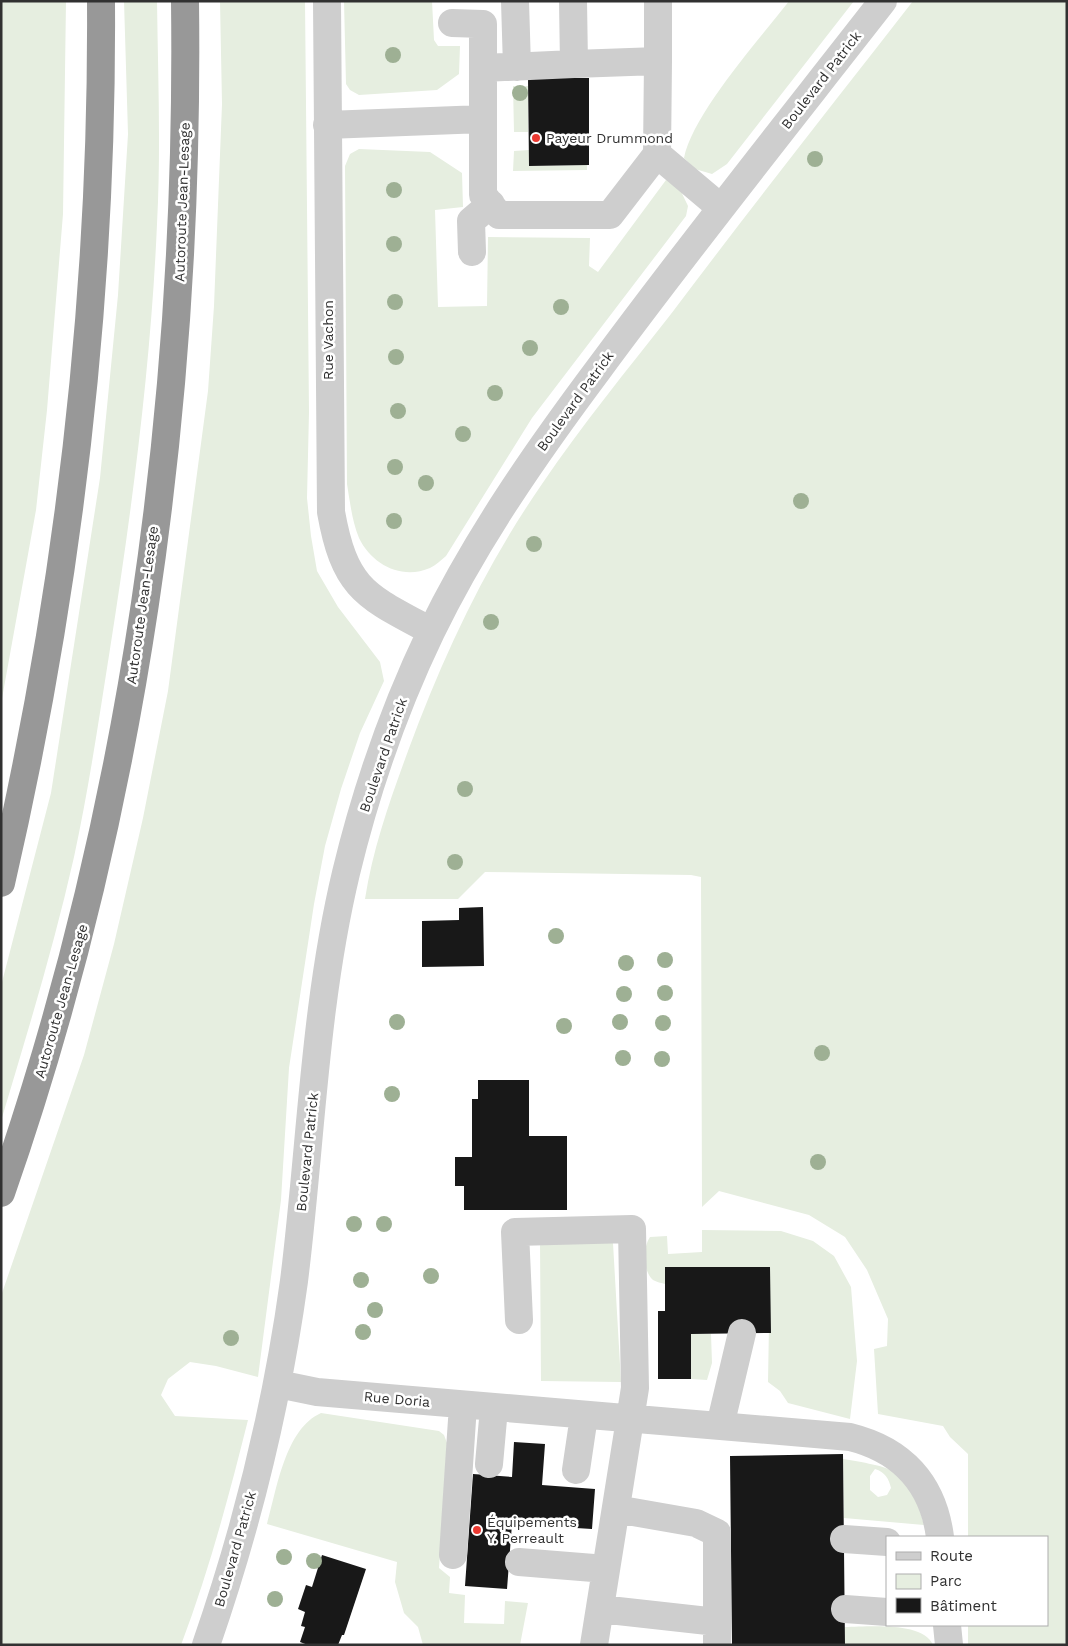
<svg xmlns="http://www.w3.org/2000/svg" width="1068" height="1646" viewBox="0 0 1068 1646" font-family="'Work Sans',sans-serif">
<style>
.green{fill:#e6eee0;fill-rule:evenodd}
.building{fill:#181818}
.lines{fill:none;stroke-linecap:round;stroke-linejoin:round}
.minor{stroke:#cecece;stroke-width:28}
.highway{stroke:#989898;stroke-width:28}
.tree{fill:#9eb094}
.poi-dot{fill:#eb3931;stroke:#fff;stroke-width:2}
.labels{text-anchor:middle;stroke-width:5;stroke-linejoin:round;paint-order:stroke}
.street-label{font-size:14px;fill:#313131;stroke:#fff}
.poi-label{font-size:14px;fill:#313131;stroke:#fff;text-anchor:start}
</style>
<rect width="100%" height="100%" fill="#fff"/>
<path class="green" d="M 1,1 L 66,1 L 63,214 L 47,410 L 36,510 L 1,704 Z
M 124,1 L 157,1 C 158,76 161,149 157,224 C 151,365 132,509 110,649 C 99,718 89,788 74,857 C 54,946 27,1034 1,1121 L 1,986 L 51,793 L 100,478 L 118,295 L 128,134 Z
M 220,1 L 305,1 L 309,412 L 307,498 L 311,536 L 317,571 L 338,607 L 380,662 L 384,681 L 360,733 L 341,789 L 325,846 L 314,904 L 289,1068 L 281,1200 L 258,1377 L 216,1366 L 190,1362 L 168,1379 L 161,1395 L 175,1416 L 248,1420 C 229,1496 209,1571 181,1645 L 1,1645 L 1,1296 L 84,1055 L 114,944 L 143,818 L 168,691 L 208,391 L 214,306 L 222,104 Z
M 344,1 L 432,1 L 434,40 L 438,46 L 460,46 L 459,74 L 437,90 L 359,95 L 350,90 L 346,84 Z
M 789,1 L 854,1 L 727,164 L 712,174 L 695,169 L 684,158 C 693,113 759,40 789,1 Z
M 913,1 L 1067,1 L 1067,1645 L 968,1645 L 968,1625 L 1047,1625 L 1047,1537 L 968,1537 L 968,1454 L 950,1437 L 943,1426 L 878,1414 L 874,1349 L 887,1346 L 888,1319 L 867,1270 L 845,1237 L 809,1215 L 719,1191 L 702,1207 L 701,877 L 691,875 L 485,872 L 458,899 L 365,899 C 373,848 390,800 408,751 C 443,656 484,568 542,484 C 582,425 627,370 671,314 C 750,209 832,105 913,1 Z
M 513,86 L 528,86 L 528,132 L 514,132 Z
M 359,149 L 430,152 L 462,173 L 463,207 L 435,210 L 438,307 L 487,306 L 488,237 L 590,238 L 589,266 L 598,272 L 666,180 L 677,183 L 688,206 L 686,216 L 532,418 L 446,556 C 441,560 436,565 430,568 C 402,580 372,565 359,538 C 352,521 350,502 347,484 L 345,166 L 350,154 Z
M 529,150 L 529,166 L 587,165 L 587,170 L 513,171 L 514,151 Z
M 702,1230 L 781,1231 L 813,1241 L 834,1256 L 851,1287 L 857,1361 L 850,1419 L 788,1403 L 780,1391 L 768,1382 L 770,1267 L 665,1267 L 665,1284 C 662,1283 656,1282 653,1280 C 642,1270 643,1247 650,1237 L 667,1236 L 668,1254 L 702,1252 Z
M 540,1241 L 613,1243 L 621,1382 L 541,1381 Z
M 691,1334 L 711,1334 L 712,1363 L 707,1380 L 691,1379 Z
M 321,1413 L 439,1431 L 444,1435 L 447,1443 L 439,1568 L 450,1577 L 449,1593 L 465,1595 L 464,1623 L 504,1624 L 505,1601 L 528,1603 L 520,1645 L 423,1645 L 418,1627 L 404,1613 L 395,1582 L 397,1562 L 267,1524 C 277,1489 285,1429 321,1413 Z
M 843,1459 C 896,1468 911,1469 924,1525 L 844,1518 ZM 875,1469 C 885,1472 889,1479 891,1488 L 887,1495 L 878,1497 L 870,1490 L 870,1476 Z
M 845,1627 C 867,1627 923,1621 933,1645 L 845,1645 Z"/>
<path class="building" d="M 528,78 L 589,78 L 589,165 L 529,166 Z
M 483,907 L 484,966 L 422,967 L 422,921 L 459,920 L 459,908 Z
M 478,1080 L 529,1080 L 529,1136 L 567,1136 L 567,1210 L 464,1210 L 464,1186 L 455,1186 L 455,1157 L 472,1157 L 472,1099 L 478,1099 Z
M 665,1267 L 770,1267 L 771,1333 L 691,1334 L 691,1379 L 658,1379 L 658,1311 L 665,1311 Z
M 514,1442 L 545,1444 L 542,1485 L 595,1489 L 592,1529 L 512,1524 L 507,1589 L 465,1586 L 473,1474 L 512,1477 Z
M 843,1454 L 845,1645 L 732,1645 L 730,1456 Z
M 322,1555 L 366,1569 L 344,1635 L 342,1635 L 338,1645 L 308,1645 L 300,1642 L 305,1627 L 301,1626 L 305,1612 L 298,1609 L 306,1585 L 312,1587 Z"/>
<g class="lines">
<path class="minor" d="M 327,1 L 331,512 C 345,590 366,596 431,631
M 515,1 L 517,67
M 658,1 L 658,61
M 452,23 L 483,24 L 483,195 L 499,215 L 610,215 L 657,154
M 574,64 L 658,61 L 657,154 L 721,208
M 483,68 L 574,64 L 573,1
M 327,125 L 483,119
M 472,252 L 471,221 L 491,204
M 519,1320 L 515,1232 L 632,1229 L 635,1388 L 594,1645
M 278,1384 L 317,1392 L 850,1437 C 902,1450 933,1483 940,1537
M 720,1426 L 742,1333
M 489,1464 L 494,1408
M 576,1470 L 584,1416
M 616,1509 L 696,1523 L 717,1533 L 717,1645
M 844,1539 L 887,1542
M 453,1555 L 463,1405
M 519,1562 L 606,1569
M 600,1609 L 717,1622
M 845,1609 L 887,1612
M 947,1625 L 949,1645
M 206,1645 C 247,1527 277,1405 294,1281 C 311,1145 314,1007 346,873 C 366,790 394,709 431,632 C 476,539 536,453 598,370 C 690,245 787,124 883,1"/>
<path class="highway" d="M 1,883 C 68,593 103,299 101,1
M 1,1193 C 134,812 190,404 185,1"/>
</g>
<g class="tree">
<circle cx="393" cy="55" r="8"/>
<circle cx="520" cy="93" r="8"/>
<circle cx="815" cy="159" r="8"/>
<circle cx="394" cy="190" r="8"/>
<circle cx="394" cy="244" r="8"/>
<circle cx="395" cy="302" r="8"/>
<circle cx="561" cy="307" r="8"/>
<circle cx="530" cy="348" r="8"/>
<circle cx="396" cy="357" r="8"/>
<circle cx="495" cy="393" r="8"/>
<circle cx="398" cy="411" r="8"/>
<circle cx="463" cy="434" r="8"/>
<circle cx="395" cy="467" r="8"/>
<circle cx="426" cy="483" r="8"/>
<circle cx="801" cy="501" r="8"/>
<circle cx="394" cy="521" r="8"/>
<circle cx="534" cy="544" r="8"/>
<circle cx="491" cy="622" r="8"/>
<circle cx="465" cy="789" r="8"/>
<circle cx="455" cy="862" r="8"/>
<circle cx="556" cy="936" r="8"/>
<circle cx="665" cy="960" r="8"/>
<circle cx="626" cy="963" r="8"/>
<circle cx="665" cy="993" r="8"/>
<circle cx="624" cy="994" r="8"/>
<circle cx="397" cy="1022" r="8"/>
<circle cx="620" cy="1022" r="8"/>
<circle cx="663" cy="1023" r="8"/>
<circle cx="564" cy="1026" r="8"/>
<circle cx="822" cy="1053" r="8"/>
<circle cx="623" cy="1058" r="8"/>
<circle cx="662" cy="1059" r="8"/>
<circle cx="392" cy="1094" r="8"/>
<circle cx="818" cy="1162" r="8"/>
<circle cx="354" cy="1224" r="8"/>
<circle cx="384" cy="1224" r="8"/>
<circle cx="431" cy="1276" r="8"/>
<circle cx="361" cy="1280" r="8"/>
<circle cx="375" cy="1310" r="8"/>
<circle cx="363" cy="1332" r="8"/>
<circle cx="231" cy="1338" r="8"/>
<circle cx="284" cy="1557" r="8"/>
<circle cx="314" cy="1561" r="8"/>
<circle cx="275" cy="1599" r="8"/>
</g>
<g class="poi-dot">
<circle cx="536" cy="138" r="5"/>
<circle cx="477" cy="1530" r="5"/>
</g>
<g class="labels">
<g class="street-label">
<text transform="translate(821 80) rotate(-52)" y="5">Boulevard Patrick</text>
<text transform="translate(182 202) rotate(-88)" y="5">Autoroute Jean-Lesage</text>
<text transform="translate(328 340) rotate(-90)" y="5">Rue Vachon</text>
<text transform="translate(575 401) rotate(-54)" y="5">Boulevard Patrick</text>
<text transform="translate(142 605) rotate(-82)" y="5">Autoroute Jean-Lesage</text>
<text transform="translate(383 755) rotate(-71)" y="5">Boulevard Patrick</text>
<text transform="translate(61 1001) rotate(-74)" y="5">Autoroute Jean-Lesage</text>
<text transform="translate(307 1152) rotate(-84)" y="5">Boulevard Patrick</text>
<text transform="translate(397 1399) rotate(5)" y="5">Rue Doria</text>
<text transform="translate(235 1549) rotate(-74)" y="5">Boulevard Patrick</text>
</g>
<g class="poi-label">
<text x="546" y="143">Payeur Drummond</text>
<text x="487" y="1527">Équipements<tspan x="487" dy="16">Y. Perreault</tspan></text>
</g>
</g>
<rect width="1068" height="1646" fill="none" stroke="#313131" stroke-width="5"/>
<rect x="886" y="1536" width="162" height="90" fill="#ffffff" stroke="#adadad"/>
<rect x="896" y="1552" width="25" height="8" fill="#cecece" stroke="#adadad"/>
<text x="930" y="1561" font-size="15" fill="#313131">Route</text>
<rect x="896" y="1574" width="25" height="15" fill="#e6eee0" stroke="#adadad"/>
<text x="930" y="1586" font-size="15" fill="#313131">Parc</text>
<rect x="896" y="1598" width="25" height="15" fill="#181818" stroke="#adadad"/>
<text x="930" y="1611" font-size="15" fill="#313131">Bâtiment</text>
</svg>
